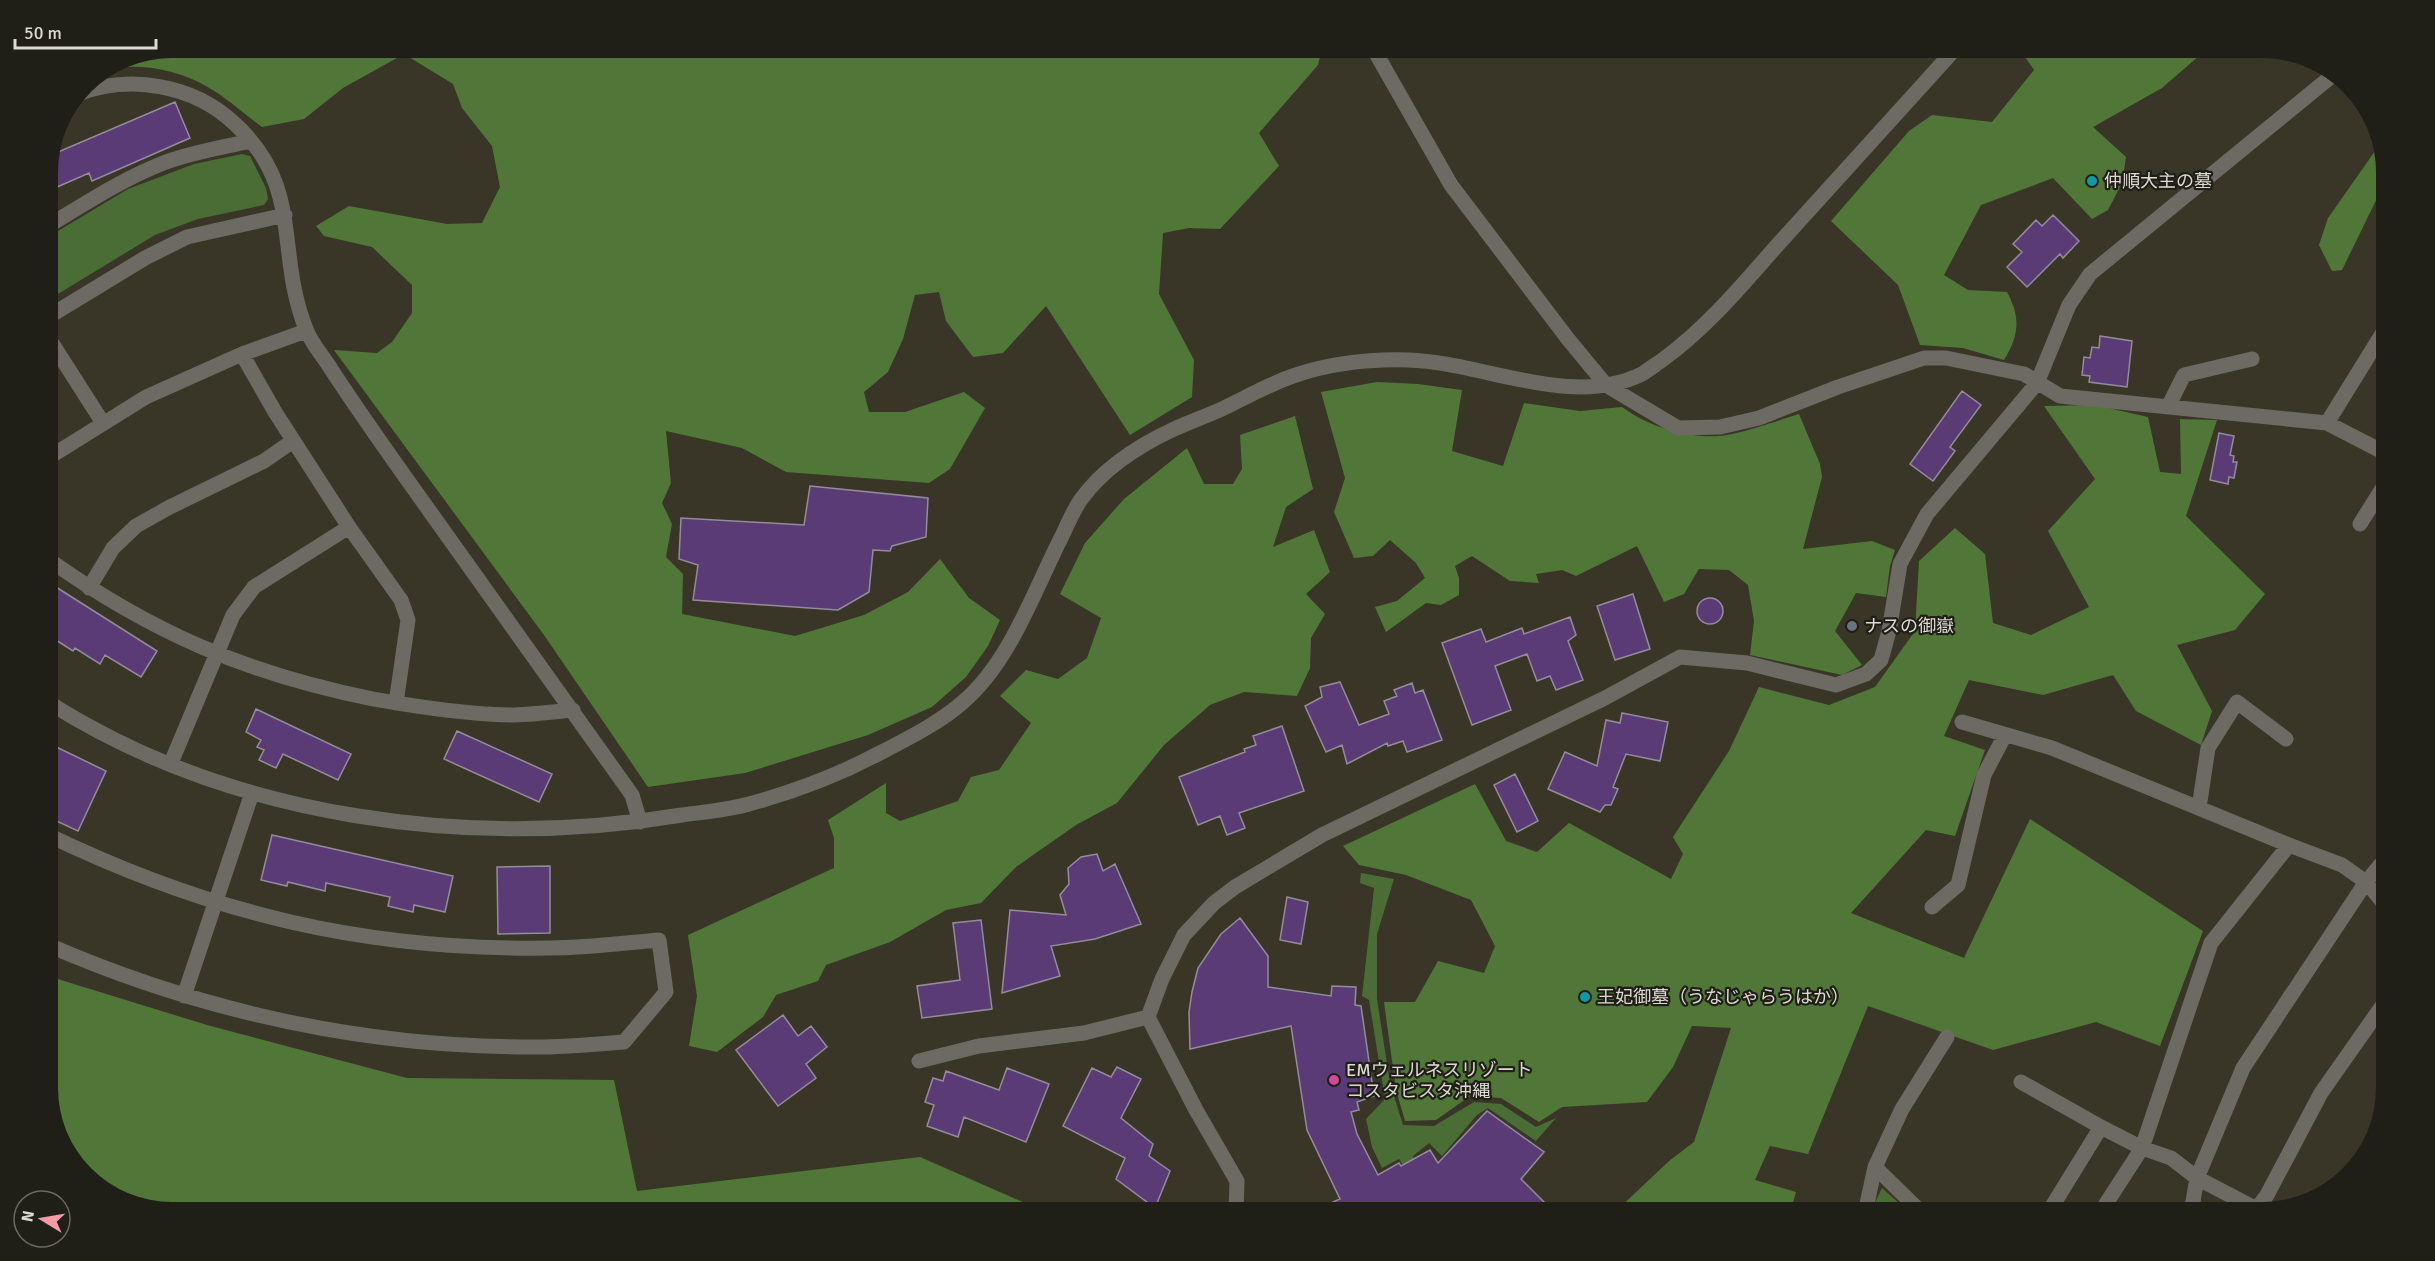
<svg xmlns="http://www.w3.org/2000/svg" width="2435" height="1261" viewBox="0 0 2435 1261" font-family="Signika,'Noto Sans JP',sans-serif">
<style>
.green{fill:#496d34}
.forest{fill:#507738}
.building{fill:#5a3b76;stroke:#938c9b;stroke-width:1.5}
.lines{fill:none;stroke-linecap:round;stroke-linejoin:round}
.minor{stroke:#6d6a63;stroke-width:15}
.culture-dot{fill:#0f9aa8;stroke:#1f1e17;stroke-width:2}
.worship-dot{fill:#6b7280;stroke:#1f1e17;stroke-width:2}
.hotel-dot{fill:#d1479c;stroke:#1f1e17;stroke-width:2}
.labels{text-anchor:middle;stroke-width:4.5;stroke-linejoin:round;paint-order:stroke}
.poi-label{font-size:18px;fill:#dcdad2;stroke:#1f1e17;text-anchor:start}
</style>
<rect width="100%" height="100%" fill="#393628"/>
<path class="green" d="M 242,154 L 250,156 L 266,188 L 268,199 L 264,205 L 198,219 L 155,235 L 48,300 L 48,237 L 128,189 L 194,164 Z
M 1361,873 L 1394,879 L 1377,934 L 1377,999 L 1390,1083 L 1403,1125 L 1434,1126 L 1474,1102 L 1501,1104 L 1536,1127 L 1556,1118 L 1536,1141 L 1488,1108 L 1477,1115 L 1442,1156 L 1429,1143 L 1413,1156 L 1419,1173 L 1411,1177 L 1399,1159 L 1382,1168 L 1372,1147 L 1366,1119 L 1385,1099 L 1369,1000 L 1362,996 L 1374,888 L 1360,883 Z
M 1882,1188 L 1910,1213 L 1870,1213 Z"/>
<path class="forest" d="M 173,48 L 1322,48 L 1318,65 L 1259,133 L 1279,166 L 1220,229 L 1189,228 L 1163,233 L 1159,294 L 1194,360 L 1192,397 L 1130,435 L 1046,306 L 1003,353 L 973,357 L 946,321 L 939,292 L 915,295 L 903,339 L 888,372 L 864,392 L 869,412 L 905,412 L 964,392 L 985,408 L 950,469 L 929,483 L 786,472 L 742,448 L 666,431 L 671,483 L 662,503 L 672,524 L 666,557 L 683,574 L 682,614 L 795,636 L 864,615 L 908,592 L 940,559 L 969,598 L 1000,620 L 988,646 L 966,677 L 932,707 L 868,735 L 745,773 L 648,787 L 544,635 L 334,350 L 377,353 L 392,342 L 412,313 L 412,285 L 372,247 L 324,236 L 316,226 L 349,206 L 447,224 L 482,223 L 500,187 L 492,146 L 462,108 L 453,84 L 404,54 L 343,88 L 304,119 L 262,127 C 244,114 226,97 206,86 C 178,70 138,62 106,70 L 125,57 Z
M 2019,48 L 2208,48 L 2162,88 L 2093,127 L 2126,157 L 2122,183 L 2108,210 L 2092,219 L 2053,178 L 1981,205 L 1944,275 L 1968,290 L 2007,292 C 2021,318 2019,335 2004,360 L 1963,348 L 1920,345 L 1898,285 L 1831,221 L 1909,131 L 1932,115 L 1992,122 L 2034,70 Z
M 2380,144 L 2387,165 L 2387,178 L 2342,270 L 2332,271 L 2319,245 L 2328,218 Z
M 1377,382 L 1418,384 L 1462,390 L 1452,451 L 1503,466 L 1524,403 L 1580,411 L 1622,407 C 1650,428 1697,442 1732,434 C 1754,429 1777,421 1799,414 L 1820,464 L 1822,477 L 1803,549 L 1872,541 L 1895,550 L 1890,566 L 1886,597 L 1856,593 L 1835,631 L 1862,665 L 1842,675 L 1750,655 L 1754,621 L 1748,585 L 1729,570 L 1699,569 L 1684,594 L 1664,602 L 1637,546 L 1576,576 L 1562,570 L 1536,574 L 1539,583 L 1510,581 L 1472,556 L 1455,566 L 1459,578 L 1459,595 L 1441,605 L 1426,603 L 1386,632 L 1375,607 L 1397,601 L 1425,578 L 1416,563 L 1390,540 L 1373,556 L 1354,558 L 1334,512 L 1345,478 L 1321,392 Z
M 2095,405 L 2148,417 L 2160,472 L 2181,474 L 2180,419 L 2217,420 L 2186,516 L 2265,594 L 2235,630 L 2177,645 L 2212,711 L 2201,745 L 2136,711 L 2113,675 L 2043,695 L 1969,680 L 1944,736 L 1985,750 L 1955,836 L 1926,830 L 1851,913 L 1964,958 L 2030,819 L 2203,931 L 2160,1046 L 2096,1022 L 1993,1050 L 1868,1006 L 1808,1154 L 1770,1146 L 1755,1180 L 1796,1192 L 1790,1213 L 1614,1213 L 1669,1161 L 1694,1142 L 1731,1028 L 1692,1026 L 1673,1067 L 1647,1102 L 1562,1107 L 1539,1122 L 1501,1098 L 1470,1096 L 1436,1120 L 1405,1121 L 1396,1090 L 1384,1002 L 1415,1002 L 1438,961 L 1484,973 L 1495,946 L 1471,900 L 1406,875 L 1359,865 L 1343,846 L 1475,784 L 1506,841 L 1537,852 L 1569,823 L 1671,879 L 1683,854 L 1673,837 L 1729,751 L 1759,687 L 1829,705 L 1875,687 L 1915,631 L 1919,561 L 1955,528 L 1985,554 L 1993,623 L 2031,635 L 2089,607 L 2048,531 L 2095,479 L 2044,406 Z
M 1295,416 L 1313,489 L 1286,507 L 1273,547 L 1314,530 L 1330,572 L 1306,594 L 1325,614 L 1311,638 L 1310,668 L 1297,696 L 1244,692 L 1210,705 L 1164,745 L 1117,803 L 1076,825 L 1016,867 L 981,903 L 946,910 L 890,942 L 826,965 L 818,981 L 776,995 L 763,1017 L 717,1052 L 689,1046 L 697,996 L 688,935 L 834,868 L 834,838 L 828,820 L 886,783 L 886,813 L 900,821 L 958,801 L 971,777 L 999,770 L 1031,723 L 1000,696 L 1026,670 L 1058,679 L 1087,658 L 1101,618 L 1060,594 L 1085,543 L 1124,499 L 1187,448 L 1204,484 L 1233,484 L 1242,469 L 1240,435 Z
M 48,976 L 207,1025 L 407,1078 L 614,1080 L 637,1191 L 920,1157 L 1048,1213 L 173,1213 L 117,1200 L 69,1158 L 48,1097 Z"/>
<path class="building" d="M 175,102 L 190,138 L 92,181 L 89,173 L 48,191 L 51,155 Z
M 2053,215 L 2079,241 L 2063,258 L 2060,254 L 2027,287 L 2007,267 L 2022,252 L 2013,244 L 2036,220 L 2042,226 Z
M 2100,336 L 2132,341 L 2127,387 L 2089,382 L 2090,376 L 2082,375 L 2084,357 L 2090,358 L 2092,347 L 2099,348 Z
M 1962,391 L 1981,405 L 1950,447 L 1955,451 L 1933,481 L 1910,464 Z
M 2219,433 L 2234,436 L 2230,455 L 2234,456 L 2233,462 L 2237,462 L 2234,478 L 2229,477 L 2228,484 L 2210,480 Z
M 810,486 L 928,498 L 926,537 L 892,546 L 890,551 L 873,550 L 869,592 L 838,610 L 693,600 L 698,565 L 679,559 L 681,518 L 804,525 Z
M 48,582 L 157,651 L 141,677 L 105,655 L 100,664 L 75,648 L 73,651 L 48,635 Z
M 1633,594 L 1650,649 L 1615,660 L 1597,606 Z
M1697 611a13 13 0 1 1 26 0a13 13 0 1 1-26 0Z
M 1570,617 L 1576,635 L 1568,641 L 1583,680 L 1556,690 L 1550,676 L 1537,681 L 1527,654 L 1495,666 L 1511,710 L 1472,725 L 1442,643 L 1481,629 L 1486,642 L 1522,628 L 1524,634 Z
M 1340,682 L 1359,725 L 1389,714 L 1384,701 L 1397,696 L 1394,690 L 1412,683 L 1415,693 L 1423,690 L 1442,740 L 1407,752 L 1403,741 L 1388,746 L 1387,743 L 1347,764 L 1342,745 L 1326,752 L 1305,706 L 1322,697 L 1320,687 Z
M 256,709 L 351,754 L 338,780 L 283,754 L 276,768 L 259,760 L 264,750 L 257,747 L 261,740 L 246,732 Z
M 1622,713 L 1668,722 L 1660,761 L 1626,754 L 1613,787 L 1618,789 L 1611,805 L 1605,805 L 1600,812 L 1548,789 L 1565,752 L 1597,766 L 1606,720 L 1620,723 Z
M 1282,726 L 1304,791 L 1239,813 L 1245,828 L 1227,835 L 1220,816 L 1198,825 L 1179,777 L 1245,752 L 1244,749 L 1256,745 L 1253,736 Z
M 457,731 L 552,774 L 539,802 L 444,759 Z
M 48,743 L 106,771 L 78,831 L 48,817 Z
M 1515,774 L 1538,821 L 1517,832 L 1494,785 Z
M 272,835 L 453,876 L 445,912 L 414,905 L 413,912 L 388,906 L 390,897 L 326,883 L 325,891 L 288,882 L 287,886 L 261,880 Z
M 1097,854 L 1103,871 L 1115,864 L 1141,924 L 1095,939 L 1051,946 L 1060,976 L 1002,993 L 1010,910 L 1066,915 L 1060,895 L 1069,884 L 1068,868 L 1081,857 Z
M 550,866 L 550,933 L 498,934 L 497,867 Z
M 1287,897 L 1308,902 L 1301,944 L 1280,940 Z
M 1240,918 L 1268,956 L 1268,987 L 1331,996 L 1332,986 L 1356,987 L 1355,1005 L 1361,1006 L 1374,1096 L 1357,1102 L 1359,1110 L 1351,1112 L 1357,1134 L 1378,1175 L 1399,1163 L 1401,1166 L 1430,1150 L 1438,1163 L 1487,1111 L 1544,1152 L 1521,1179 L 1545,1203 L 1535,1213 L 1309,1213 L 1340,1199 L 1307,1130 L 1291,1026 L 1190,1049 L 1189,1012 L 1192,992 L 1198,968 L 1221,934 Z
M 981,920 L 992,1009 L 922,1018 L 917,986 L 960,980 L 953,923 Z
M 783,1015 L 798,1036 L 811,1026 L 827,1047 L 806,1064 L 816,1078 L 778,1106 L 736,1050 Z
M 1117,1067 L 1141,1079 L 1121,1118 L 1153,1144 L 1149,1156 L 1170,1171 L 1155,1208 L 1116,1179 L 1125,1158 L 1063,1126 L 1092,1068 L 1111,1077 Z
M 1007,1068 L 1049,1084 L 1026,1142 L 964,1117 L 958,1137 L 927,1126 L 934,1105 L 925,1102 L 933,1078 L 943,1081 L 946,1071 L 999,1090 Z"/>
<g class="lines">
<path class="minor" d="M 1373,48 L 1451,185 L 1568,339 L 1606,385 L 1678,428 L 1720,427 L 1759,418 L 1838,387 L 1924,358 L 1946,358 L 2024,374 L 2060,396 L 2327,423 L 2387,454
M 78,94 C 131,74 194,85 235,124 C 304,187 275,252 306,329 C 311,343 323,356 331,369 C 357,409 384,447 411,485 C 485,588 559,691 632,795 L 640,822
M 48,226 C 86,203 124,178 166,162 C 193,152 223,147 251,141
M 48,317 L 145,258 L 187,237 L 285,215
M 48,337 L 103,423
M 242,354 L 275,412 L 349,527 L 401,600 L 408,620 L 396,703
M 2168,407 L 2184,375 L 2252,359
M 2327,423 L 2387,326
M 48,458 L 146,397 L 242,354 L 306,331
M 2360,524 L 2387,481
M 48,559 C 152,633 248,674 373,699 C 418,707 463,714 509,715 C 530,715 552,712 573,710
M 89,588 L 113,548 L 136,526 L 168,508 L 264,461 L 293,441
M 48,702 C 232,819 470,850 682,815 C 704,812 728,810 749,804 C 793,792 836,776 876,755 C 905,740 938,724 963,702 C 1010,662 1034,591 1061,538 C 1068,524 1073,510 1082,498 C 1105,467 1138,446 1172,430 C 1189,422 1207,416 1224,408 C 1247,397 1271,383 1296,375 C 1332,363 1371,359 1408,360 C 1482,362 1571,409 1642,374 C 1644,373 1659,362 1661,361 C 1704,330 1738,290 1773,250 C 1834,183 1895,115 1956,48
M 1962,722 L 2052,748 L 2289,845
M 171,763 L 233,615 L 254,587 L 349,527
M 2199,808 L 2208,748 L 2237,702 L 2286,739
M 48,835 C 212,914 367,951 550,948 C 586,948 623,943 659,940 L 666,992 L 624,1042 C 595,1044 567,1047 538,1047 C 369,1048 203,1012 48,945
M 1932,907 L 1958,885 L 1984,775 L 2005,735
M 184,996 L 252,793
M 919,1061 L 979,1046 L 1084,1033 L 1148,1017
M 2021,1082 L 2101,1127
M 1875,1167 L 1902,1109 L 1947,1037
M 1236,1213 L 1237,1181 L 1196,1110 L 1148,1017 L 1162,979 L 1184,935 L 1214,903 L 1235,887 L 1322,835 L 1605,698 L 1680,657 L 1747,663 L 1836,685 L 1866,674 L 1881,660 L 1889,631 L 1900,564 L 1927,514 L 2037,383 L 2069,305 L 2090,274 L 2333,75
M 1865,1213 L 1875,1167 L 1922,1213
M 2048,1213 L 2101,1127 L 2142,1148 L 2171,1158 L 2197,1178 L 2264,1213
M 2100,1213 L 2142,1148 L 2211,943 L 2289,845 L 2342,865 L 2366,882 L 2387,907
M 2191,1213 L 2197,1178 L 2243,1068 L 2366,882 L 2387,857
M 2254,1213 L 2267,1195 L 2321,1093 L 2387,999"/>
</g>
<g class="culture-dot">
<circle cx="2092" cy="181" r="6"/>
<circle cx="1585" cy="997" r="6"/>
</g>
<circle class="worship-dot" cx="1852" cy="626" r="6"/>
<circle class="hotel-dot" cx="1334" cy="1080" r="6"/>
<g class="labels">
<g class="poi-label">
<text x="2104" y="187">仲順大主の墓</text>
<text x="1864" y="632">ナスの御嶽</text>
<text x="1597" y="1003">王妃御墓（うなじゃらうはか）</text>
<text x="1346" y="1076">EMウェルネスリゾート<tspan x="1346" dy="21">コスタビスタ沖縄</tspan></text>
</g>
</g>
<path d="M0 0H2435V1261H0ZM172 58H2262A114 114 0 0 1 2376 172V1088A114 114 0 0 1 2262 1202H172A114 114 0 0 1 58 1088V172A114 114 0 0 1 172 58Z" fill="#1f1e17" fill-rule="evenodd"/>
<g transform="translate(42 1219) rotate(281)"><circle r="28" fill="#1f1e17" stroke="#6b6962" stroke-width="1.5"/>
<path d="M0-4.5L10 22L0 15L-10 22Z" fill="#f39aa9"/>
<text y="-9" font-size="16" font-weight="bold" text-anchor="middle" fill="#dcdad2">N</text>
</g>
<path d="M15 39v9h141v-9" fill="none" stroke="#dcdad2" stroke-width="3"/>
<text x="24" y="39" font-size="18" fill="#dcdad2" stroke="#1f1e17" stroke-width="4.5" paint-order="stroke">50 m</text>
</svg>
